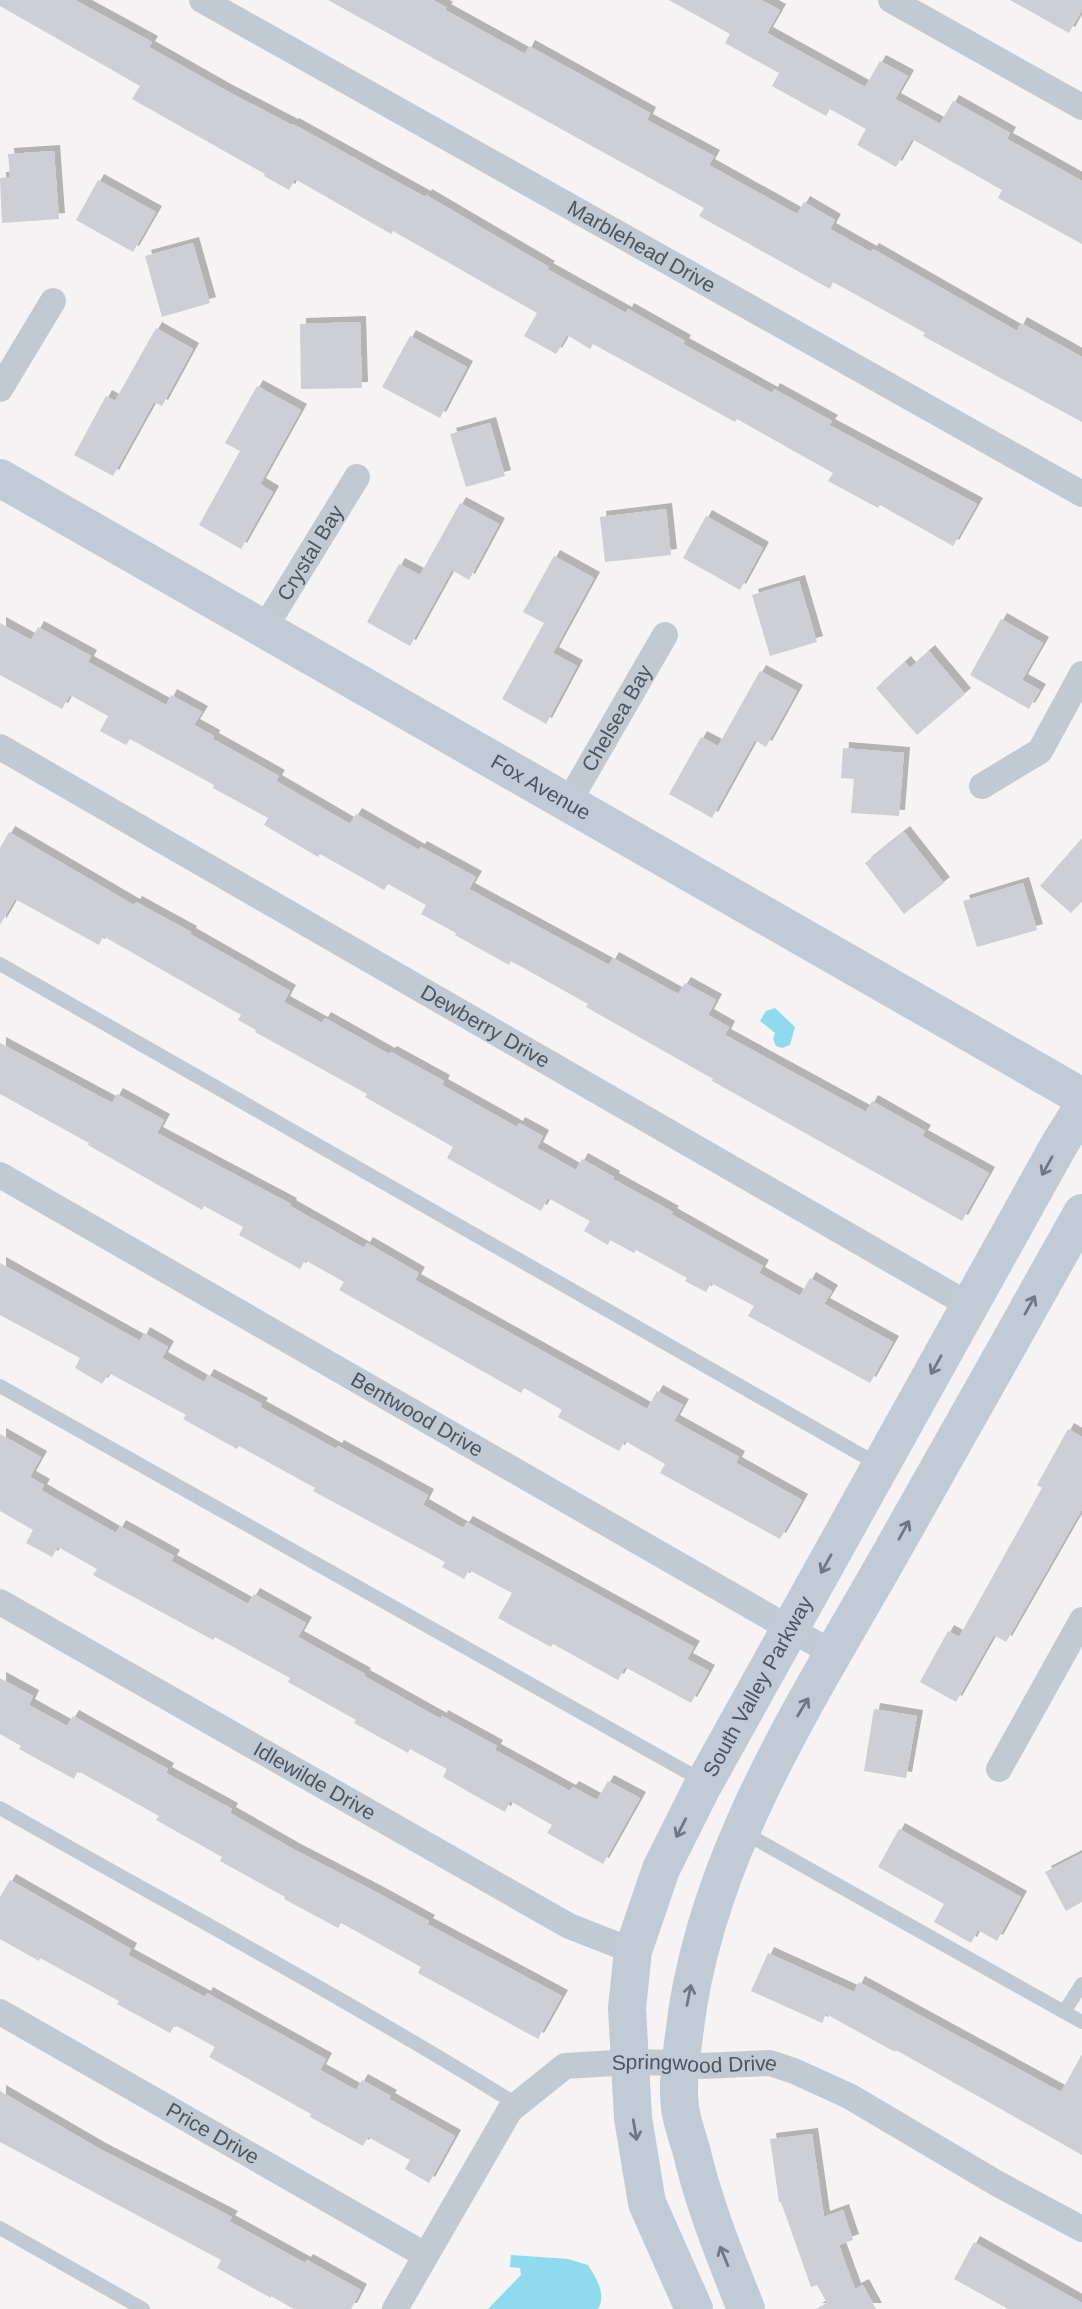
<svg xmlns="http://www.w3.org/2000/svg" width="1082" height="2309" viewBox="0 0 1082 2309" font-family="Helvetica,sans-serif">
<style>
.water{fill:#90daee}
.building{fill:#cdcfd5;filter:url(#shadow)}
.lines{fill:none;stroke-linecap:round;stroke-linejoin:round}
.service{stroke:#c1cad2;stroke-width:14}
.minor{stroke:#c1cad2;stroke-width:26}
.secondary{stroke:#c1cbd6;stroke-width:38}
.oneway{stroke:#6e7984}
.labels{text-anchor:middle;stroke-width:6;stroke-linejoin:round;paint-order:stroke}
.street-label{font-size:21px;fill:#4a5661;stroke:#fff}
</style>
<defs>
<filter id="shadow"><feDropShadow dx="6" dy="-6" stdDeviation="0" flood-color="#0004"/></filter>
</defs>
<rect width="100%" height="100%" fill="#f5f3f3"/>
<path class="water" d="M 775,1008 L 795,1027 L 790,1045 L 782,1048 L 776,1046 L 773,1039 L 775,1033 L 760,1021 L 766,1011 Z
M 511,2255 L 568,2259 L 588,2265 C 596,2278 607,2294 598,2309 L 488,2309 L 521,2275 L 520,2268 L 510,2267 Z"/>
<path class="building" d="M 0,0 L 75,0 L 152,42 L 149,47 L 225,90 L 292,125 L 293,124 L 425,197 L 426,195 L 549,267 L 547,269 L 626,313 L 628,309 L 685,341 L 683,344 L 772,393 L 774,389 L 832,421 L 829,425 L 977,504 L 953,546 L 880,505 L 878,508 L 828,481 L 833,473 L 737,419 L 735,422 L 593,344 L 590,349 L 567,335 L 556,354 L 524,336 L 537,313 L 393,231 L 391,234 L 295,179 L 289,190 L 264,176 L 265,174 L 132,99 L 140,86 L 0,6 Z
M 328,0 L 433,0 L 447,8 L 445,10 L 525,54 L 529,46 L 650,113 L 647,120 L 714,156 L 709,165 L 797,214 L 804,202 L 835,220 L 830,229 L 871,252 L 873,249 L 1017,331 L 1021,323 L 1082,357 L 1082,422 L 923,336 L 925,333 L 833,282 L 830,289 L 699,216 L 704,208 Z
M 669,0 L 761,0 L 780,10 L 767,33 L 865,87 L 880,61 L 908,76 L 895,99 L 940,124 L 953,101 L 1010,133 L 1007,139 L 1082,181 L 1082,244 L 998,198 L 1002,190 L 912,139 L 896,167 L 857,145 L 866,129 L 830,109 L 826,116 L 772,86 L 779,73 L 725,43 L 730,34 Z
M 1010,0 L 1082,0 L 1082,10 L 1069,33 Z
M 54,151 L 59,219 L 2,223 L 0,178 L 10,177 L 8,154 Z
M 98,180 L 156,212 L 133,252 L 76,220 Z
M 193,243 L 210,303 L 162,317 L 145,256 Z
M 360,322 L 362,388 L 301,389 L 300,324 Z
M 156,328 L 193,349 L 162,406 L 154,402 L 113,476 L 74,455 L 106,396 L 115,401 Z
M 410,336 L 467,367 L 440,418 L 382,387 Z
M 257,386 L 301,410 L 260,484 L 273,492 L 241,549 L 199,525 L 240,451 L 225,443 Z
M 490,423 L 505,476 L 466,487 L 450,434 Z
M 460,503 L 499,524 L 469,580 L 452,570 L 410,646 L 367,622 L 399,564 L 420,575 Z
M 666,509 L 671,555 L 605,562 L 600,517 Z
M 706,516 L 763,548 L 740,590 L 683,558 Z
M 554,556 L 594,578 L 553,653 L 577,666 L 546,724 L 502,699 L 544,623 L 523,612 Z
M 799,581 L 817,642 L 770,656 L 752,595 Z
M 1001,619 L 1043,643 L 1022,680 L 1040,690 L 1029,709 L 970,675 Z
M 0,623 L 31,640 L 38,627 L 91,656 L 88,662 L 166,705 L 171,695 L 202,712 L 194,725 L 214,736 L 213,739 L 279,776 L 276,781 L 350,824 L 356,814 L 419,850 L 421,847 L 476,877 L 469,889 L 609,965 L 613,958 L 678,994 L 685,983 L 716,1000 L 708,1015 L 729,1027 L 725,1035 L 866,1112 L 872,1101 L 925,1131 L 922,1136 L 989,1173 L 962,1221 L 712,1081 L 713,1079 L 586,1007 L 588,1004 L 511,961 L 509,965 L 455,935 L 456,933 L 421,914 L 426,905 L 388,884 L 384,890 L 320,854 L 318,857 L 264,825 L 268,818 L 213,788 L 214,785 L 130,739 L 126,745 L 100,731 L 108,716 L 70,695 L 62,709 L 0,675 Z
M 929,651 L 965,694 L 917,735 L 876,688 L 905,662 L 910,668 Z
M 760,671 L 797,691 L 766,747 L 755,740 L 712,818 L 669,794 L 701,737 L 718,746 Z
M 843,748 L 904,753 L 899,816 L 851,813 L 854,779 L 841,778 Z
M 9,832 L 134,905 L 136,902 L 191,932 L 190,934 L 290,991 L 284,1002 L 322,1023 L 325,1018 L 389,1054 L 391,1052 L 444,1081 L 442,1085 L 517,1127 L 519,1123 L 543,1136 L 537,1148 L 576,1170 L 582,1159 L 614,1177 L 613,1179 L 673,1212 L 671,1214 L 763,1266 L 759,1273 L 800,1296 L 810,1278 L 832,1291 L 824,1304 L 893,1342 L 870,1383 L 748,1316 L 754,1306 L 711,1283 L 706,1292 L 685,1281 L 687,1278 L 636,1250 L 634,1253 L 610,1240 L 608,1245 L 584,1231 L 590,1221 L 548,1198 L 541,1211 L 447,1158 L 453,1147 L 365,1097 L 367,1094 L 255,1032 L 256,1030 L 238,1020 L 241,1015 L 103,936 L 99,945 L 15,899 L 0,925 L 0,848 Z
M 904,832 L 944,883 L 904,914 L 865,863 Z
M 1082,838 L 1082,901 L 1071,913 L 1040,886 Z
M 1023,883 L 1037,930 L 977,947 L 963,901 Z
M 0,1043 L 112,1103 L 117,1094 L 164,1120 L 157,1133 L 291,1204 L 290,1206 L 364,1248 L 367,1243 L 419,1273 L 415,1280 L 647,1409 L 657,1391 L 683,1405 L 674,1421 L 739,1457 L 736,1463 L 802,1500 L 780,1539 L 660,1473 L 665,1464 L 625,1441 L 619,1451 L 595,1438 L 558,1417 L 562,1410 L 524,1388 L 521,1393 L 339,1290 L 344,1282 L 305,1260 L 300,1269 L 239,1235 L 243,1227 L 204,1206 L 202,1210 L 88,1145 L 89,1143 L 0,1094 Z
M 0,1263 L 140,1341 L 144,1333 L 168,1347 L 162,1358 L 204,1382 L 208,1375 L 262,1404 L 260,1407 L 336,1449 L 338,1446 L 428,1495 L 423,1505 L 463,1528 L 467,1522 L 694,1647 L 687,1659 L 709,1671 L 691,1703 L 625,1667 L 618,1680 L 553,1644 L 551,1647 L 498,1618 L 512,1593 L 469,1570 L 464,1579 L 442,1567 L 445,1562 L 313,1491 L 315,1488 L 239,1446 L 237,1449 L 183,1419 L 186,1415 L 109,1373 L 102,1384 L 75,1368 L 80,1358 L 0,1315 Z
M 1068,1429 L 1082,1437 L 1082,1509 L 1006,1642 L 994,1635 L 956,1702 L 920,1682 L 948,1631 L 959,1637 L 1042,1488 L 1037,1485 Z
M 0,1434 L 41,1457 L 30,1477 L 44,1485 L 41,1490 L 116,1533 L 120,1526 L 174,1556 L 171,1561 L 248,1604 L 254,1594 L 306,1623 L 298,1637 L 365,1674 L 364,1676 L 441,1719 L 442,1716 L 497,1746 L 495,1750 L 570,1791 L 573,1787 L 597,1800 L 608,1781 L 640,1798 L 603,1864 L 547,1833 L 552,1825 L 510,1801 L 505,1812 L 481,1799 L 443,1777 L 447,1769 L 410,1749 L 408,1753 L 354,1723 L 356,1720 L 288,1682 L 290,1678 L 215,1637 L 213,1640 L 93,1575 L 97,1569 L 58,1547 L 52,1557 L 26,1543 L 33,1530 L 0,1511 Z
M 0,1678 L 33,1696 L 29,1705 L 67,1726 L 73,1716 L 168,1769 L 166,1773 L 232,1809 L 230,1813 L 295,1850 L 376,1892 L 429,1921 L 427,1924 L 562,1996 L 538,2039 L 418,1973 L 421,1967 L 341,1923 L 338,1928 L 284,1899 L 285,1897 L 220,1861 L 222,1857 L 156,1820 L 159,1816 L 78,1771 L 74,1779 L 19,1749 L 21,1746 L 0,1734 Z
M 874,1709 L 917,1716 L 906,1778 L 864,1771 Z
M 899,1829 L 1021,1897 L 997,1941 L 978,1930 L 971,1943 L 934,1922 L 944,1904 L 878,1867 Z
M 1082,1853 L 1082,1902 L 1066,1911 L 1045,1872 Z
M 10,1880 L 131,1949 L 128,1955 L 205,1997 L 207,1993 L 326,2059 L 320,2070 L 356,2090 L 362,2080 L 391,2096 L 389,2099 L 455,2136 L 429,2183 L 405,2169 L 410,2160 L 368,2137 L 363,2146 L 310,2117 L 311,2114 L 209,2057 L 215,2047 L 175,2025 L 170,2033 L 117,2004 L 119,2001 L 40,1958 L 39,1961 L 0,1939 L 0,1897 Z
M 768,1953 L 854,1992 L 859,1982 L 1061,2092 L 1082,2054 L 1082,2155 L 896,2050 L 895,2052 L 826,2014 L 822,2023 L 751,1991 Z
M 0,2091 L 100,2149 L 232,2217 L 229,2221 L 305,2263 L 307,2260 L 361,2290 L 351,2309 L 294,2309 L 271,2296 L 271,2298 L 217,2268 L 221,2260 L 0,2142 Z
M 812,2134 L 824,2217 L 843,2210 L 853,2240 L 839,2245 L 855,2289 L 863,2285 L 876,2309 L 816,2309 L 827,2303 L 817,2285 L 811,2287 L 781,2202 L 779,2202 L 770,2139 Z
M 974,2242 L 1082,2303 L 1082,2309 L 1008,2309 L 954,2279 Z"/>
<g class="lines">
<path class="service" d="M 0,964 L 879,1465
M 0,1386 L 703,1781
M 0,1808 C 172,1906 347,1999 516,2104
M 743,1832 L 1082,2022
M 1064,2012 L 1082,1984
M 0,2228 L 143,2309"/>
<g class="minor">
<path id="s1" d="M 202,0 L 1082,494"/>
<path d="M 891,0 L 1082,107"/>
<path d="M 0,389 L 53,301"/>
<path id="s2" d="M 264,629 L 357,477"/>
<path id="s3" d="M 0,747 L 969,1305"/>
<path d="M 982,786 L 1040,751 L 1082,674"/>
<path id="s4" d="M 568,803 L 665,635"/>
<path id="s5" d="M 0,1175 L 834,1654"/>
<path id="s6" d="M 0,1602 L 569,1926 L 633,1951"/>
<path d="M 999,1769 L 1082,1620"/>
<path id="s7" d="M 0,2012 L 425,2255"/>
<path id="s8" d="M 395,2309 L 510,2110 L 565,2066 L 631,2062 L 681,2063 L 702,2066 L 770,2063 L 794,2071 L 849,2096 L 998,2184 L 1082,2229"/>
</g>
<g class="secondary">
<path id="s9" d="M 0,478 L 1082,1097"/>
<path id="s10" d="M 694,2309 L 647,2203 L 633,2118 L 627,2008 L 633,1951 L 661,1869 L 701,1789 L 1059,1145 L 1082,1108"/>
<path d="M 746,2309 C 725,2256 704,2205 691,2149 C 687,2136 682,2122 680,2108 C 677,2085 681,2059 684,2036 C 703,1858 806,1703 892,1551 C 956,1438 1019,1326 1082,1213"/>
</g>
</g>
<defs><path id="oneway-shaft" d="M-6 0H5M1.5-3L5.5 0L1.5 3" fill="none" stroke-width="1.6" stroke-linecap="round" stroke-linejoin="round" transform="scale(1.75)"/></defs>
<g class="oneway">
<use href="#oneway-shaft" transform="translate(1047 1166) rotate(119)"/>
<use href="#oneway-shaft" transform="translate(1030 1305) rotate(-61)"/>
<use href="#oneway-shaft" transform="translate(936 1365) rotate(119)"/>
<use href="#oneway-shaft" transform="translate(904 1530) rotate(-61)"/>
<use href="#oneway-shaft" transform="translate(826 1564) rotate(119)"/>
<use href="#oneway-shaft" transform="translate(803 1707) rotate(-59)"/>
<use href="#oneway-shaft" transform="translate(681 1828) rotate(117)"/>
<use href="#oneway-shaft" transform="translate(689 1995) rotate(-79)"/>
<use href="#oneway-shaft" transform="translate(635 2130) rotate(80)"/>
<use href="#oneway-shaft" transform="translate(724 2256) rotate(-112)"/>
</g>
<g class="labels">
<g class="street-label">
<text dy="7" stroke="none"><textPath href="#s1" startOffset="504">Marblehead Drive</textPath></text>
<text dy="7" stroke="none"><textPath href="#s2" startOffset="89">Crystal Bay</textPath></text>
<text dy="7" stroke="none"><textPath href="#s4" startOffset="98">Chelsea Bay</textPath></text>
<text dy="7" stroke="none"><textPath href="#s9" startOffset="623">Fox Avenue</textPath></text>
<text dy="7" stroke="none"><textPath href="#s3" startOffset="560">Dewberry Drive</textPath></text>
<text dy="7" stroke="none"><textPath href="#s5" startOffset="481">Bentwood Drive</textPath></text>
<text dy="7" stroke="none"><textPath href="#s10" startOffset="663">South Valley Parkway</textPath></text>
<text dy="7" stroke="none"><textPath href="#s6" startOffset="362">Idlewilde Drive</textPath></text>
<text dy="7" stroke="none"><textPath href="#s8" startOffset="430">Springwood Drive</textPath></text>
<text dy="7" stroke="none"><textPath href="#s7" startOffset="245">Price Drive</textPath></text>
</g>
</g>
</svg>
